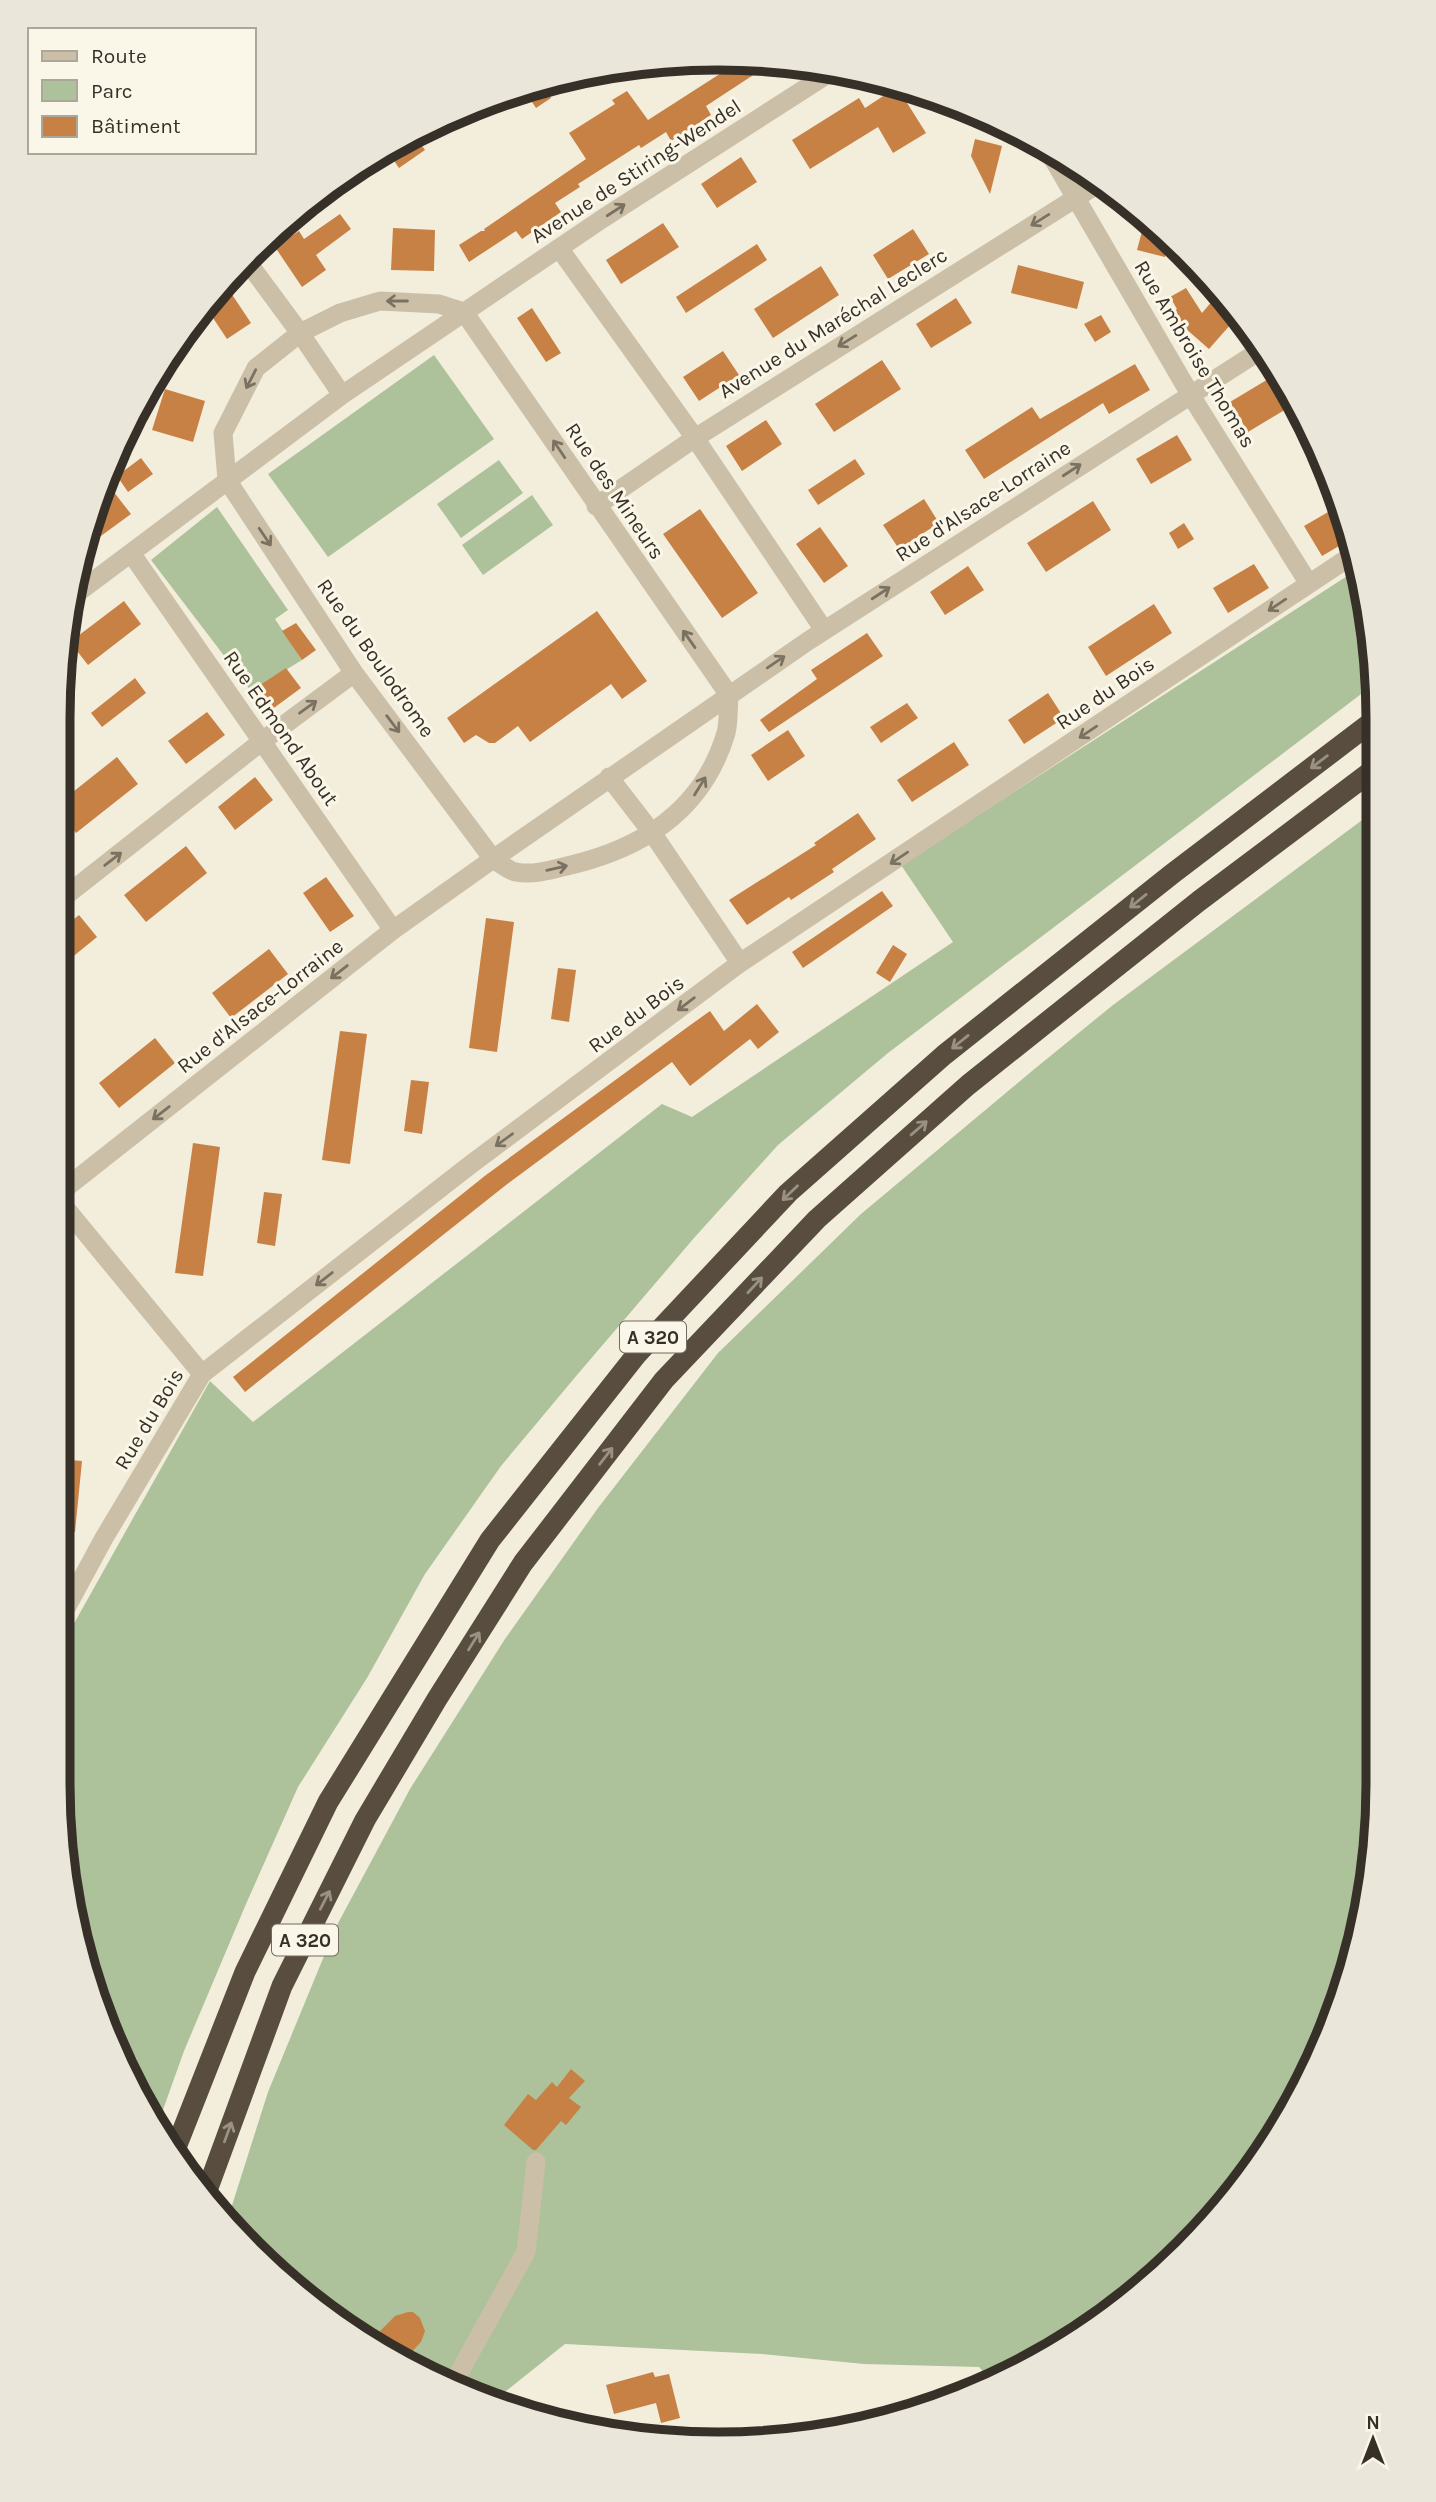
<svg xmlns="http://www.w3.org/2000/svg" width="1436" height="2502" viewBox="0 0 1436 2502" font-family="Karla,sans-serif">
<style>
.green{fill:#adc29b}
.building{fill:#c88144}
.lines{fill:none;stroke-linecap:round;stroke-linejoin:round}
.minor{stroke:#cbc0a7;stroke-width:19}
.motorway{stroke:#594d3f;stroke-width:21}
.oneway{stroke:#7a7161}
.oneway2{stroke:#999183}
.labels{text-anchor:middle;stroke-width:6;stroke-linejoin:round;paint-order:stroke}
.shield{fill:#faf6e8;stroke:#726b62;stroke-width:2}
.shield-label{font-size:19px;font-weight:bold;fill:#373028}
.street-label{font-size:21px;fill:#373028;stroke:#faf6e8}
.rim{fill:none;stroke:#373028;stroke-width:9}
</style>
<rect width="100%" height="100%" fill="#f3eddc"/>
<path class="green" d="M 434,355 L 494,439 L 328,557 L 268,474 Z
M 499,460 L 523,493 L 461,538 L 437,504 Z
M 532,495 L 553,525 L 483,575 L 462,545 Z
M 217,507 L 288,610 L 275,619 L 302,660 L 251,691 L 151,560 Z
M 1358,569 L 1373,632 L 1373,685 L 888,1053 L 778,1145 L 694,1238 L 577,1375 L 501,1466 L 425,1574 L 367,1678 L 298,1787 L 246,1904 L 184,2051 L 159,2121 L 93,1996 L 58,1784 L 58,1652 L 210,1381 L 253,1422 L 662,1104 L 692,1117 L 953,942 L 901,865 Z
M 1373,812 L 1377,1827 L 1343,1996 L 1290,2114 L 1153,2281 L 992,2381 L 979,2367 L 864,2364 L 762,2354 L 565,2344 L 496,2399 L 351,2333 L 228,2218 L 268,2092 L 336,1927 L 410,1789 L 505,1639 L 598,1508 L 718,1353 L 861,1214 L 1032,1071 L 1113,1005 Z"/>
<path class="building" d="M 740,61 L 773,62 L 706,106 L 711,115 L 671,141 L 666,132 L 641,148 L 639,145 L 578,184 L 580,187 L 555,203 L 561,212 L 522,239 L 516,231 L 469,262 L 459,245 L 481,231 L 485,231 L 484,229 L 586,159 L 569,133 L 615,104 L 612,100 L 627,91 L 648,120 Z
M 541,83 L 551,98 L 536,108 L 526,93 Z
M 897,87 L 926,133 L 893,153 L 878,127 L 810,169 L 792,140 L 859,98 L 865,108 Z
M 413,134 L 425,150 L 399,168 L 388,152 Z
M 975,139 L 1002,146 L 990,194 L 971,156 Z
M 741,157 L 757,182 L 717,208 L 701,184 Z
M 340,214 L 351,229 L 316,255 L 326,270 L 302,287 L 275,247 L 299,231 L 304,239 Z
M 1145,220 L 1169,239 L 1165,257 L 1137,250 Z
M 663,223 L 679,247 L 621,284 L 606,260 Z
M 393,228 L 435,230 L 434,271 L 391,270 Z
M 913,229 L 929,254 L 888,279 L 873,255 Z
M 757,244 L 767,260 L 686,313 L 676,297 Z
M 1018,265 L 1084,282 L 1077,309 L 1011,293 Z
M 821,266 L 839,295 L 773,338 L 754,309 Z
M 223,281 L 251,323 L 227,339 L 205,306 Z
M 1186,288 L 1202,313 L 1219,293 L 1238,316 L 1209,349 L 1169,314 L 1177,309 L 1170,297 Z
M 956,298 L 972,323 L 931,348 L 916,324 Z
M 532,308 L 561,353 L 546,362 L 517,318 Z
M 1101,315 L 1111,332 L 1095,342 L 1084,324 Z
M 723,351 L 739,375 L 699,401 L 683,377 Z
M 882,360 L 901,389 L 834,432 L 815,404 Z
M 1135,364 L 1150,390 L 1109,414 L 1103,403 L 984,479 L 965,450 L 1032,407 L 1040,419 Z
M 1278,373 L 1293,405 L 1248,432 L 1230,402 Z
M 165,389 L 205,401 L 193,442 L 152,430 Z
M 766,420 L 782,444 L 742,471 L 726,446 Z
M 1177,435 L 1192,460 L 1151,484 L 1136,459 Z
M 141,458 L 153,474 L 128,492 L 117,476 Z
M 855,459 L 865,474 L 818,505 L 808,490 Z
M 113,491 L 131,514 L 79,552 L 99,502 Z
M 924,499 L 939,523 L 899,549 L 883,525 Z
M 1093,501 L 1111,530 L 1046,572 L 1027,543 Z
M 1342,504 L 1351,539 L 1322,556 L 1304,526 Z
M 700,509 L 758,593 L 722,618 L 663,534 Z
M 1184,523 L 1194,539 L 1178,549 L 1169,533 Z
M 820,527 L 848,566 L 824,583 L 796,544 Z
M 1254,564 L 1269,588 L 1228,613 L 1213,588 Z
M 968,566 L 984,590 L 945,615 L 930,592 Z
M 124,601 L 141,624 L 88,665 L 70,642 Z
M 1154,604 L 1172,633 L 1106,676 L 1088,647 Z
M 597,611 L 647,681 L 622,699 L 611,684 L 530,742 L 518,726 L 495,743 L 489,743 L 476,735 L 464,743 L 447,718 Z
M 296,623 L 316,650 L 302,660 L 282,631 Z
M 867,633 L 883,656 L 769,732 L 760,720 L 817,679 L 811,670 Z
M 286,668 L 301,688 L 267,713 L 251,691 Z
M 135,678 L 146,693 L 102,727 L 91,713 Z
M 1048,693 L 1064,718 L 1024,744 L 1008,720 Z
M 907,703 L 918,718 L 881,743 L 870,727 Z
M 207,712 L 225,735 L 186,764 L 168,741 Z
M 788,730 L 805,756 L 768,781 L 751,755 Z
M 954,742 L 969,765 L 912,802 L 897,780 Z
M 117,757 L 138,784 L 76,833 L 59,811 L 59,803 Z
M 255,777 L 273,800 L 235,830 L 218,807 Z
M 858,813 L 876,839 L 832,869 L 834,872 L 791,900 L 789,897 L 747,925 L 729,900 L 816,845 L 814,843 Z
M 186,846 L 207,873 L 146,922 L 124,895 Z
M 326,877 L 354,916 L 330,932 L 303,893 Z
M 882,891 L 893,906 L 803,968 L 792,952 Z
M 79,915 L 97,937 L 59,968 L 59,931 Z
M 486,918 L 514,922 L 497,1052 L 469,1048 Z
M 893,945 L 907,954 L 890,982 L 876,973 Z
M 269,949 L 288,974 L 231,1018 L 212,993 Z
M 558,968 L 576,970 L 569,1022 L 551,1019 Z
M 757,1004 L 779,1032 L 758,1049 L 750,1039 L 690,1086 L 672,1062 L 506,1185 L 245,1392 L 233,1377 L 486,1175 L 689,1026 L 710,1011 L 724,1031 Z
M 340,1031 L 367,1034 L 350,1164 L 322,1160 Z
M 155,1038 L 175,1063 L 119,1108 L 99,1083 Z
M 411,1080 L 429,1082 L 422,1134 L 404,1131 Z
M 193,1143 L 220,1147 L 203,1276 L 175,1273 Z
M 264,1192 L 282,1194 L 275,1246 L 257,1243 Z
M 58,1459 L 82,1461 L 75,1532 L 58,1530 Z
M 571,2069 L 585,2081 L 569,2098 L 581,2107 L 566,2125 L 561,2121 L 536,2150 L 533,2150 L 504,2125 L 528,2094 L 536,2100 L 552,2082 L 557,2087 Z
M 408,2312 L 413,2312 L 420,2318 L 425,2331 L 421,2342 L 406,2358 L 393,2352 L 380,2331 L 395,2316 Z
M 653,2372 L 655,2377 L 669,2374 L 680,2418 L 661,2423 L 656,2403 L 614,2414 L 606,2385 Z"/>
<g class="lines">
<path class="minor" d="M 1045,145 L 1190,394 L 1309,584
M 559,248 L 695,438 L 824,630
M 246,260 L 300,333 L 342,395
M 464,312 L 439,304 L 380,301 L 340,313 L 300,333 L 256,368 L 223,433 L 227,480 L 354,673 L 493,859 C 500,863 509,871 516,872 C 535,876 557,868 575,864 C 647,846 704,807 726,733 C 729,721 728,707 729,695
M 464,312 L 729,695
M 596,506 L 695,438 L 1098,184
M 131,553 L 393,930
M 72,597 L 342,395 L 602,219 L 834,70
M 609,777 L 653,834 L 740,963
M 59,901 L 261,742 L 354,673
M 58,1194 L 393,930 L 493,859 L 808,641 L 1264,348
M 58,1199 L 202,1374
M 58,1623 L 104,1538 L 202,1374 L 470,1165 L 740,963 L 1354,554
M 455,2380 L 526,2252 L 536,2162"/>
<path class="motorway" d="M 175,2150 L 245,1972 L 328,1802 L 490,1540 L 637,1354 L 788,1193 L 944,1055 L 1172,874 L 1373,721
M 205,2196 L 282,1986 L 365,1820 L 437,1699 L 523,1563 L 664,1380 L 817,1219 L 968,1085 L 1199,901 L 1373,770"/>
</g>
<defs><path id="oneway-shaft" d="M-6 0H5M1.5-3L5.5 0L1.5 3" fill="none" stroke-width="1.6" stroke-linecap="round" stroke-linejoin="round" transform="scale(1.75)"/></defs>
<g class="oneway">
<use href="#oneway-shaft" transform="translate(616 210) rotate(-33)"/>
<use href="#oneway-shaft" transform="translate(1040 220) rotate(148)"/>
<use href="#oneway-shaft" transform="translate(397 301) rotate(180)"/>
<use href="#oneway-shaft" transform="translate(847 341) rotate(148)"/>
<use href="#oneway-shaft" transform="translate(251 379) rotate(117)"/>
<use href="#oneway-shaft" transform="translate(559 449) rotate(-124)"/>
<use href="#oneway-shaft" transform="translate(1072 470) rotate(-33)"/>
<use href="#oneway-shaft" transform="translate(265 537) rotate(56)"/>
<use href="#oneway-shaft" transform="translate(881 593) rotate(-33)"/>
<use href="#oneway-shaft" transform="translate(1277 605) rotate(146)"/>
<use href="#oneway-shaft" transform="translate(689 639) rotate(-125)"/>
<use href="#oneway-shaft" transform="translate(776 662) rotate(-34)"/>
<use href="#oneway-shaft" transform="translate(308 707) rotate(-36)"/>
<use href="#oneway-shaft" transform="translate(393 724) rotate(53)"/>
<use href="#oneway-shaft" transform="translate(1088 732) rotate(146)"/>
<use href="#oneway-shaft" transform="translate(700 786) rotate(-58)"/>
<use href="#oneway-shaft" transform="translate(899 858) rotate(146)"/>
<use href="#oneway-shaft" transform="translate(113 859) rotate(-38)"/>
<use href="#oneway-shaft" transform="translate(557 868) rotate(-13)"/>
<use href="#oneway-shaft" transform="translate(339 972) rotate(142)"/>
<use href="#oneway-shaft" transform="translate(686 1004) rotate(143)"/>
<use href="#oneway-shaft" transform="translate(161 1113) rotate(142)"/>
<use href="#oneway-shaft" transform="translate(504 1140) rotate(144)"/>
<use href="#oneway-shaft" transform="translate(324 1279) rotate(142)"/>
</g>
<g class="oneway2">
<use href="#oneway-shaft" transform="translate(1319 762) rotate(143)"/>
<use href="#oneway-shaft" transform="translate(1138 901) rotate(141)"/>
<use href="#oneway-shaft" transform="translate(960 1042) rotate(141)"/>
<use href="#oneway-shaft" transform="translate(919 1128) rotate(-41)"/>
<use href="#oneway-shaft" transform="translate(790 1193) rotate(136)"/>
<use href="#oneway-shaft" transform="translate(755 1285) rotate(-47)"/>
<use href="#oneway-shaft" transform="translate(606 1456) rotate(-52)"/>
<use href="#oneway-shaft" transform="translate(474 1641) rotate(-58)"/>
<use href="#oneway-shaft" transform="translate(325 1900) rotate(-63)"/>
<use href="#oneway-shaft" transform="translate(228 2132) rotate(-70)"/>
</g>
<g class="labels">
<g class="shield">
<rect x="620" y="1321.5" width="66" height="31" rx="5"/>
<rect x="272" y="1924.5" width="66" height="31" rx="5"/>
</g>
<g class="shield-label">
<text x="653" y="1344">A 320</text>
<text x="305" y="1947">A 320</text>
</g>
<g class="street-label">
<text transform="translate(636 171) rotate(-33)" y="7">Avenue de Stiring-Wendel</text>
<text transform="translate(833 323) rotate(-32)" y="7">Avenue du Maréchal Leclerc</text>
<text transform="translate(1195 354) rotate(59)" y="7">Rue Ambroise Thomas</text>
<text transform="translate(615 491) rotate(56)" y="7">Rue des Mineurs</text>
<text transform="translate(983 501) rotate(-33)" y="7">Rue d'Alsace-Lorraine</text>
<text transform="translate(376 658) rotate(55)" y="7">Rue du Boulodrome</text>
<text transform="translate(1105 693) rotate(-34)" y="7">Rue du Bois</text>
<text transform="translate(281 728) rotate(55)" y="7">Rue Edmond About</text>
<text transform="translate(260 1006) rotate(-38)" y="7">Rue d'Alsace-Lorraine</text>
<text transform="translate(636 1014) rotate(-37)" y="7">Rue du Bois</text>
<text transform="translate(149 1419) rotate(-59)" y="7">Rue du Bois</text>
</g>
</g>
<path d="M0 0H1436V2502H0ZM718 70H718A648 648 0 0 1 1366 718V1784A648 648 0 0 1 718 2432H718A648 648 0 0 1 70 1784V718A648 648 0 0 1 718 70Z" fill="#eae6d9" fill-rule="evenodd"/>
<path class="rim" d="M718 70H718A648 648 0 0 1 1366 718V1784A648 648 0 0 1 718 2432H718A648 648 0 0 1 70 1784V718A648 648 0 0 1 718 70Z"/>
<rect x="28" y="28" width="228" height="126" fill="#faf6e8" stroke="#aca79b" stroke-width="2"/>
<rect x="42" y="51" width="35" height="10" fill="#cbc0a7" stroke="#aca79b" stroke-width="2"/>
<text x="91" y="63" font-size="21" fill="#373028">Route</text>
<rect x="42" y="80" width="35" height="21" fill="#adc29b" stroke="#aca79b" stroke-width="2"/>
<text x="91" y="98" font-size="21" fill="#373028">Parc</text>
<rect x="42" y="116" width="35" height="21" fill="#c88144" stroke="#aca79b" stroke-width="2"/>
<text x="91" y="133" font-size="21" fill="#373028">Bâtiment</text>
<g transform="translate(1373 2439)" stroke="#faf6e8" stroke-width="5" paint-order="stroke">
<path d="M0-5L12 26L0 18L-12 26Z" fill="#373028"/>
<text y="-10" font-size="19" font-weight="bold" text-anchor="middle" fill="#373028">N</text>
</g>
</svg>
